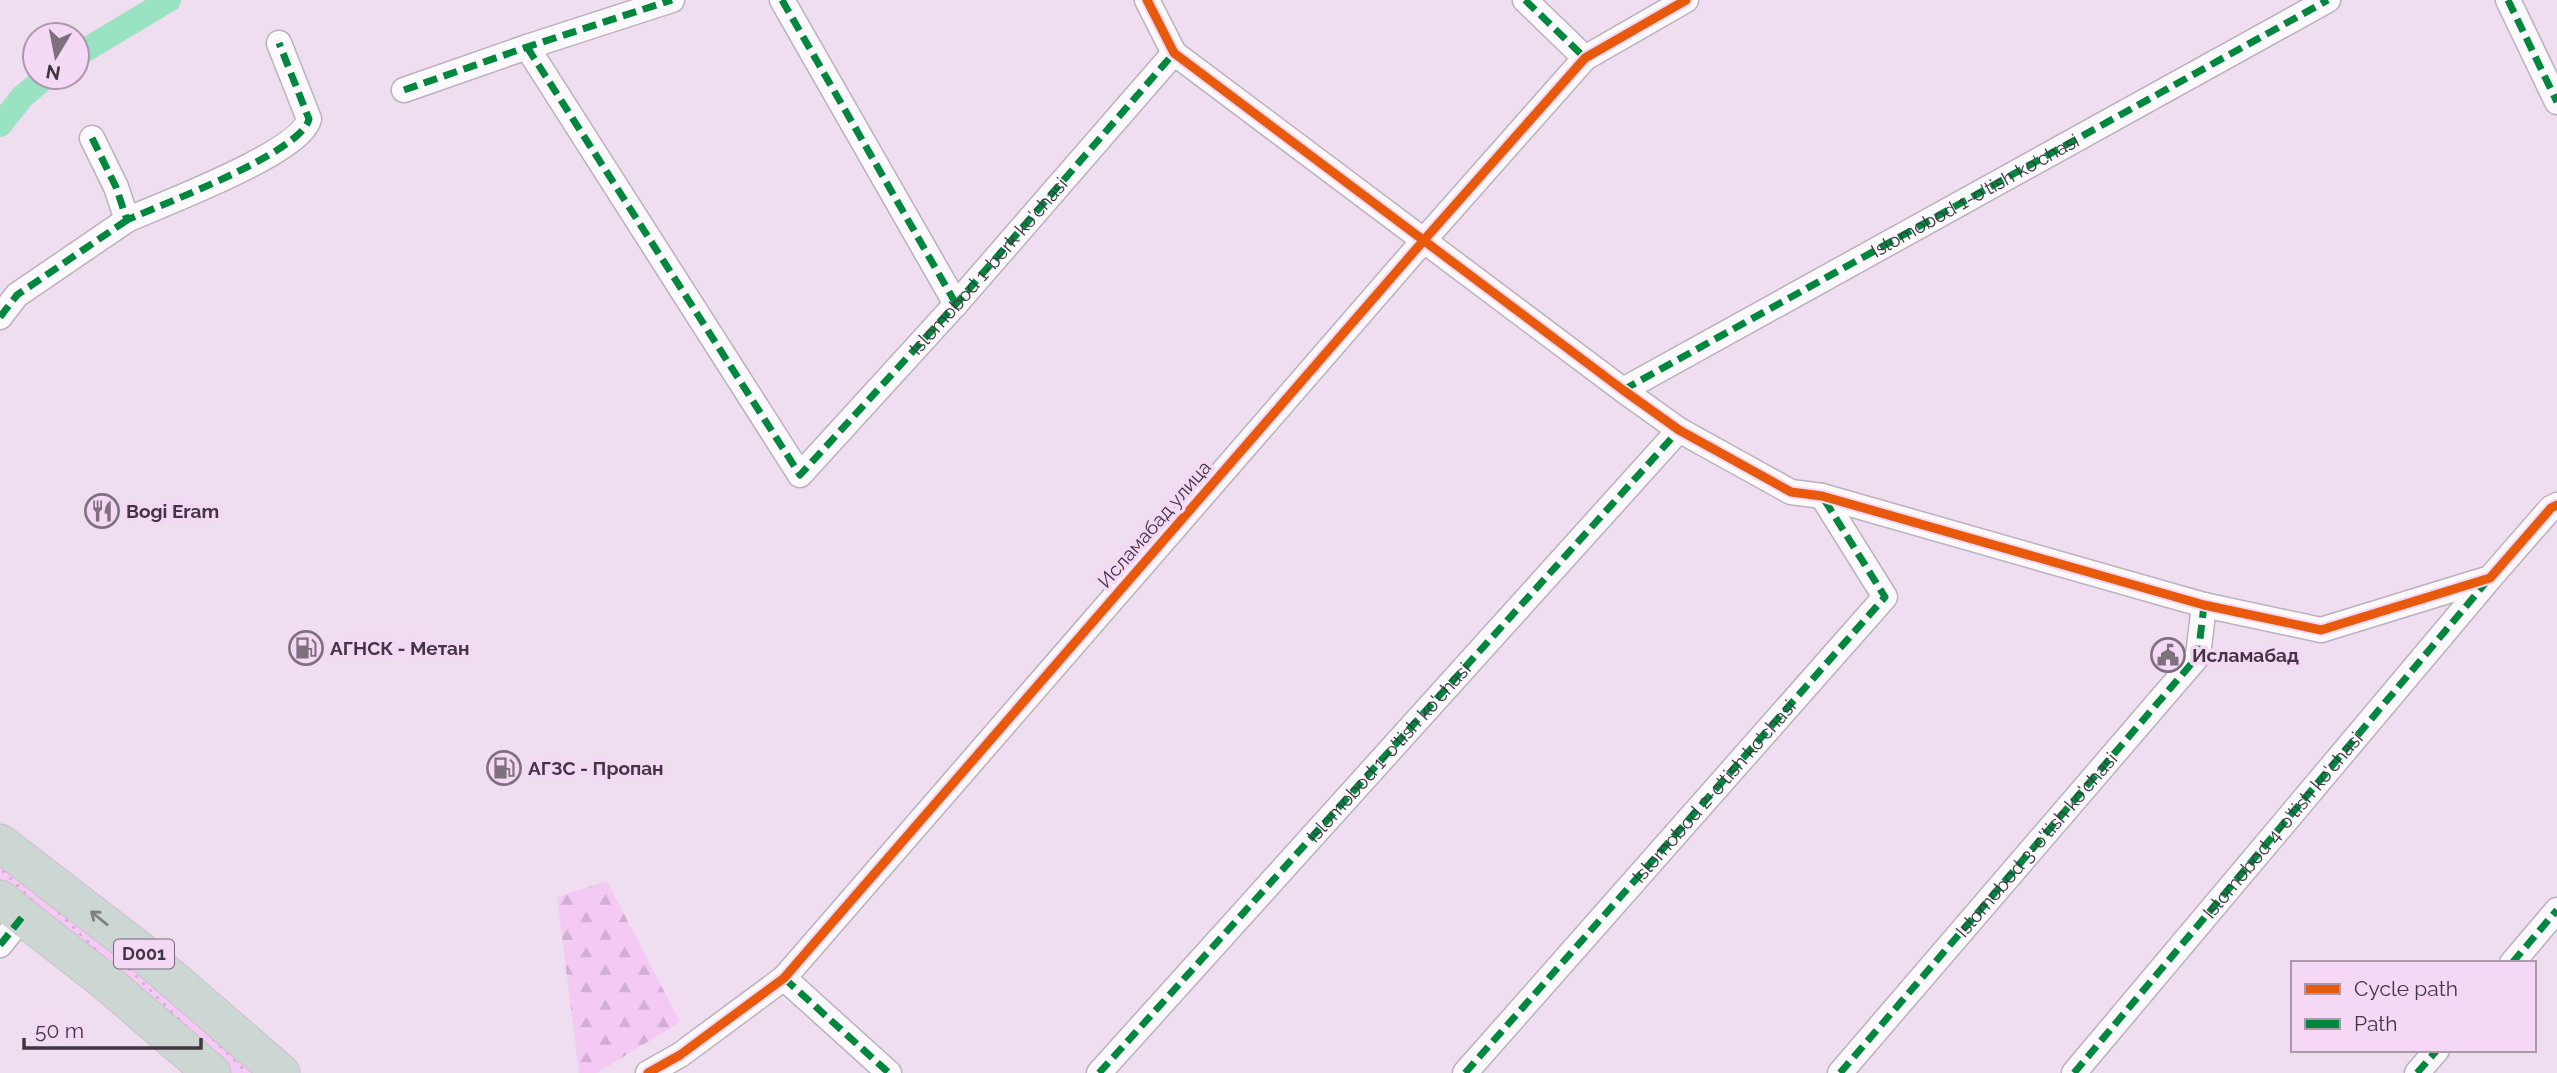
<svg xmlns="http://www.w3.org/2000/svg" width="2557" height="1073" viewBox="0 0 2557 1073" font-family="Raleway,sans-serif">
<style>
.green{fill:url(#green-dots)}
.forest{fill:url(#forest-firs)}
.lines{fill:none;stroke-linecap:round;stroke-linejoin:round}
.canal{stroke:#99e2c2;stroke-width:24}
.minor-casing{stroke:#bdb0be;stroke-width:27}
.highway-casing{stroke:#c8c0c8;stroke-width:39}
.minor{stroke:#fcfafd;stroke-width:24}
.highway{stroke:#ccd7d4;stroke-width:37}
.quiet{stroke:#00873e;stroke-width:7;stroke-dasharray:14 7;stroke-linecap:butt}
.cycleway-casing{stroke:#f4d8f5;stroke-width:13}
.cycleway{stroke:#e8590c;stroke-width:9}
.oneway{stroke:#807e83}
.labels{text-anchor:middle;stroke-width:7;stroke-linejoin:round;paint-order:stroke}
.shield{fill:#f4d8f5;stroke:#776777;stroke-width:2}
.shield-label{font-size:18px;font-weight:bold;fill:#413641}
.street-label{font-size:19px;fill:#413641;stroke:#f4d8f5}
.poi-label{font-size:19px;font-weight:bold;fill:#413641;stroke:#f4d8f5;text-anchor:start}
</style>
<defs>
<pattern id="green-dots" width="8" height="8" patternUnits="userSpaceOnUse" patternTransform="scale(1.75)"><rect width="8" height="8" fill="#f4caf5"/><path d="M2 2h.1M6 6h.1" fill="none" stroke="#d2aed3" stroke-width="1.8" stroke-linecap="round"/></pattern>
<pattern id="forest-firs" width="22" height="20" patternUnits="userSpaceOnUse" patternTransform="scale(1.75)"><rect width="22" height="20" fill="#f4caf5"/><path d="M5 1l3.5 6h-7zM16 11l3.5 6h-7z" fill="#d2aed3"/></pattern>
</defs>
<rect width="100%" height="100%" fill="#eedeef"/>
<path class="green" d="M 0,863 L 131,965 L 252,1073 L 232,1073 L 0,879 Z"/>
<path class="forest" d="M 607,881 L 680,1022 L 597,1073 L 579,1073 L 557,897 Z"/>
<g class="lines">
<path class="canal" d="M 77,55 L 169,0
M 0,125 L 22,97 L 46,77"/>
<g class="minor-casing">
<g id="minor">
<path d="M 782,0 L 956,304"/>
<path d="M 1147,0 L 1174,53 L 1623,390 L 1679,430 L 1791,492 L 1822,496 L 2204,605 L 2321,630 L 2490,578 L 2551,508 L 2557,505"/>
<path d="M 1525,0 L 1585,58"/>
<path d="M 2508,0 L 2557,102"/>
<path d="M 527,47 L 800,475 L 956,304 L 1174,53"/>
<path d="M 404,90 L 527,47 L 672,0"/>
<path d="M 92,138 L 116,187 L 127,220 C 162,204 301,153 309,119 L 279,43"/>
<path d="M 0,317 L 17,295 L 127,220"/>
<path d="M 1623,390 L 2328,0"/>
<path d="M 0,945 L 23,916"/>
<path d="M 2512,963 L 2557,910"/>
<path d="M 784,978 L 889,1073"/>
<path d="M 648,1073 L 680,1055 L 784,978 L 1424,240 L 1585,58 L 1686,0"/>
<path id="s1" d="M 1099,1073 L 1679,430"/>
<path d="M 1465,1073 L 1885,597 L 1822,496"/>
<path id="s2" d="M 1840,1073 L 2198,656 L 2204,605"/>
<path id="s3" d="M 2074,1073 L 2490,578"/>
<path d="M 2417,1073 L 2437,1050"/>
</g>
</g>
<g class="highway-casing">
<path id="highway" d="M 0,843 L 139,950 L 281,1073
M 0,899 L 106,982 L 212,1073"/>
</g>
<use href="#minor" class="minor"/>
<use href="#highway" class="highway"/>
<g class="quiet">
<path d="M 782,0 L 956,304"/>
<path d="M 1525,0 L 1585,58"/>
<path d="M 2508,0 L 2557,102"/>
<path id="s4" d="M 527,47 L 800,475 L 956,304 L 1174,53"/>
<path d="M 404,90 L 527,47 L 672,0"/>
<path d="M 92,138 L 116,187 L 127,220 C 162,204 301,153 309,119 L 279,43"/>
<path d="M 0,317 L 17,295 L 127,220"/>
<path id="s5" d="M 1623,390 L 2328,0"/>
<path d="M 0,945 L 23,916"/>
<path d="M 2512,963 L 2557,910"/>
<path d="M 784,978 L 889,1073"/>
<path d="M 1099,1073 L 1679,430"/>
<path id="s6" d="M 1465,1073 L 1885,597 L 1822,496"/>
<path d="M 1840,1073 L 2198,656 L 2204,605"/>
<path d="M 2074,1073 L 2488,580"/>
<path d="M 2417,1073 L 2437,1050"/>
</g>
<g class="cycleway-casing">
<path id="cycleway" d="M 1147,0 L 1174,53 L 1623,390 L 1679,430 L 1791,492 L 1822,496 L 2204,605 L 2321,630 L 2490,578 L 2551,508 L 2557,505
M 648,1073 L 680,1055 L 784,978 L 1424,240 L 1585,58 L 1686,0"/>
</g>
<use href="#cycleway" class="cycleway"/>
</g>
<defs><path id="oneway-shaft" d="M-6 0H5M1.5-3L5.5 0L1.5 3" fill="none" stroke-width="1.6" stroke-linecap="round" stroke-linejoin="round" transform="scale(1.75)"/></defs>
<use class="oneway" href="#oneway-shaft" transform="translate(99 918) rotate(-141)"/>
<defs>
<g id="restaurant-ring" transform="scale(1.75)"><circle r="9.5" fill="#f4d8f5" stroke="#7e717e" stroke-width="1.5"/><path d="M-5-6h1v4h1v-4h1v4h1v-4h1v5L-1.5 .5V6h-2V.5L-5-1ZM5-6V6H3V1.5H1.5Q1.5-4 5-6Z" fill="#7e717e"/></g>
<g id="fuel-ring" transform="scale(1.75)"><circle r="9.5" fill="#f4d8f5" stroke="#7e717e" stroke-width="1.5"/><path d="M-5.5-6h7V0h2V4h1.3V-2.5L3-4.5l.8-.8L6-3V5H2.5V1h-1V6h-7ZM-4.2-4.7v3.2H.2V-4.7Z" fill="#7e717e"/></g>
<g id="civic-ring" transform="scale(1.75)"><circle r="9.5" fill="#f4d8f5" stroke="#7e717e" stroke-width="1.5"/><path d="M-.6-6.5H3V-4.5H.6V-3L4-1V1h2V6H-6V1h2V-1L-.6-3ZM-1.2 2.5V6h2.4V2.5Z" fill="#7e717e"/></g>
</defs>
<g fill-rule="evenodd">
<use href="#restaurant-ring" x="102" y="511"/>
<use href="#fuel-ring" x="306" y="648"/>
<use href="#civic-ring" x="2168" y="655"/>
<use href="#fuel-ring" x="504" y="768"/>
</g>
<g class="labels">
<rect class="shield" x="114" y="939.5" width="60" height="29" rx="5"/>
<g class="shield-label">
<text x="144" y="960">D001</text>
</g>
<g class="street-label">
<text dy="7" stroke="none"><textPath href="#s5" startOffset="402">Islomobod 1-o'tish ko'chasi</textPath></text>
<text dy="7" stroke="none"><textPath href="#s4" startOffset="789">Islomobod 1-berk ko'chasi</textPath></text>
<text transform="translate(1154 524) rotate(-49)" y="7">Исламабад улица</text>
<text dy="7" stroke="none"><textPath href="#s1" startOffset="432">Islomobod 1-o'tish ko'chasi</textPath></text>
<text dy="7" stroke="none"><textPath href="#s6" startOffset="376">Islomobod 2-o'tish ko'chasi</textPath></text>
<text dy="7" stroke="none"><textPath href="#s3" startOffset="324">Islomobod 4-o'tish ko'chasi</textPath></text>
<text dy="7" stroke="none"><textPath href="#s2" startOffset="301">Islomobod 3-o'tish ko'chasi</textPath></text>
</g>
<g class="poi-label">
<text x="126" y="518">Bogi Eram</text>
<text x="330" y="655">АГНСК - Метан</text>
<text x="2192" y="662">Исламабад</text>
<text x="528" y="775">АГЗС - Пропан</text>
</g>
</g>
<rect x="2291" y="961" width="245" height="91" fill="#f4d8f5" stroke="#ac97ad" stroke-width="2"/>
<rect x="2305" y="984" width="35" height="10" fill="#e8590c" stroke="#ac97ad" stroke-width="2"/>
<text x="2354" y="996" font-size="21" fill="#413641">Cycle path</text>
<rect x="2305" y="1019" width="35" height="10" fill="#00873e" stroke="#ac97ad" stroke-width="2"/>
<text x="2354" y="1031" font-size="21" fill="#413641">Path</text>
<g transform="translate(56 56) rotate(190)"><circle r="33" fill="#f4d8f5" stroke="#ac97ad" stroke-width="2"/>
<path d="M0-5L12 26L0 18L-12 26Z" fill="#7e717e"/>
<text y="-10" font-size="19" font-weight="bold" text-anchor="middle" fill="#413641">N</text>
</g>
<path d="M24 1038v10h177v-10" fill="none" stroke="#413641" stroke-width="3.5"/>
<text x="35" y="1038" font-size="21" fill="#413641" stroke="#f4d8f5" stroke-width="5" paint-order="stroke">50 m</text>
</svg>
